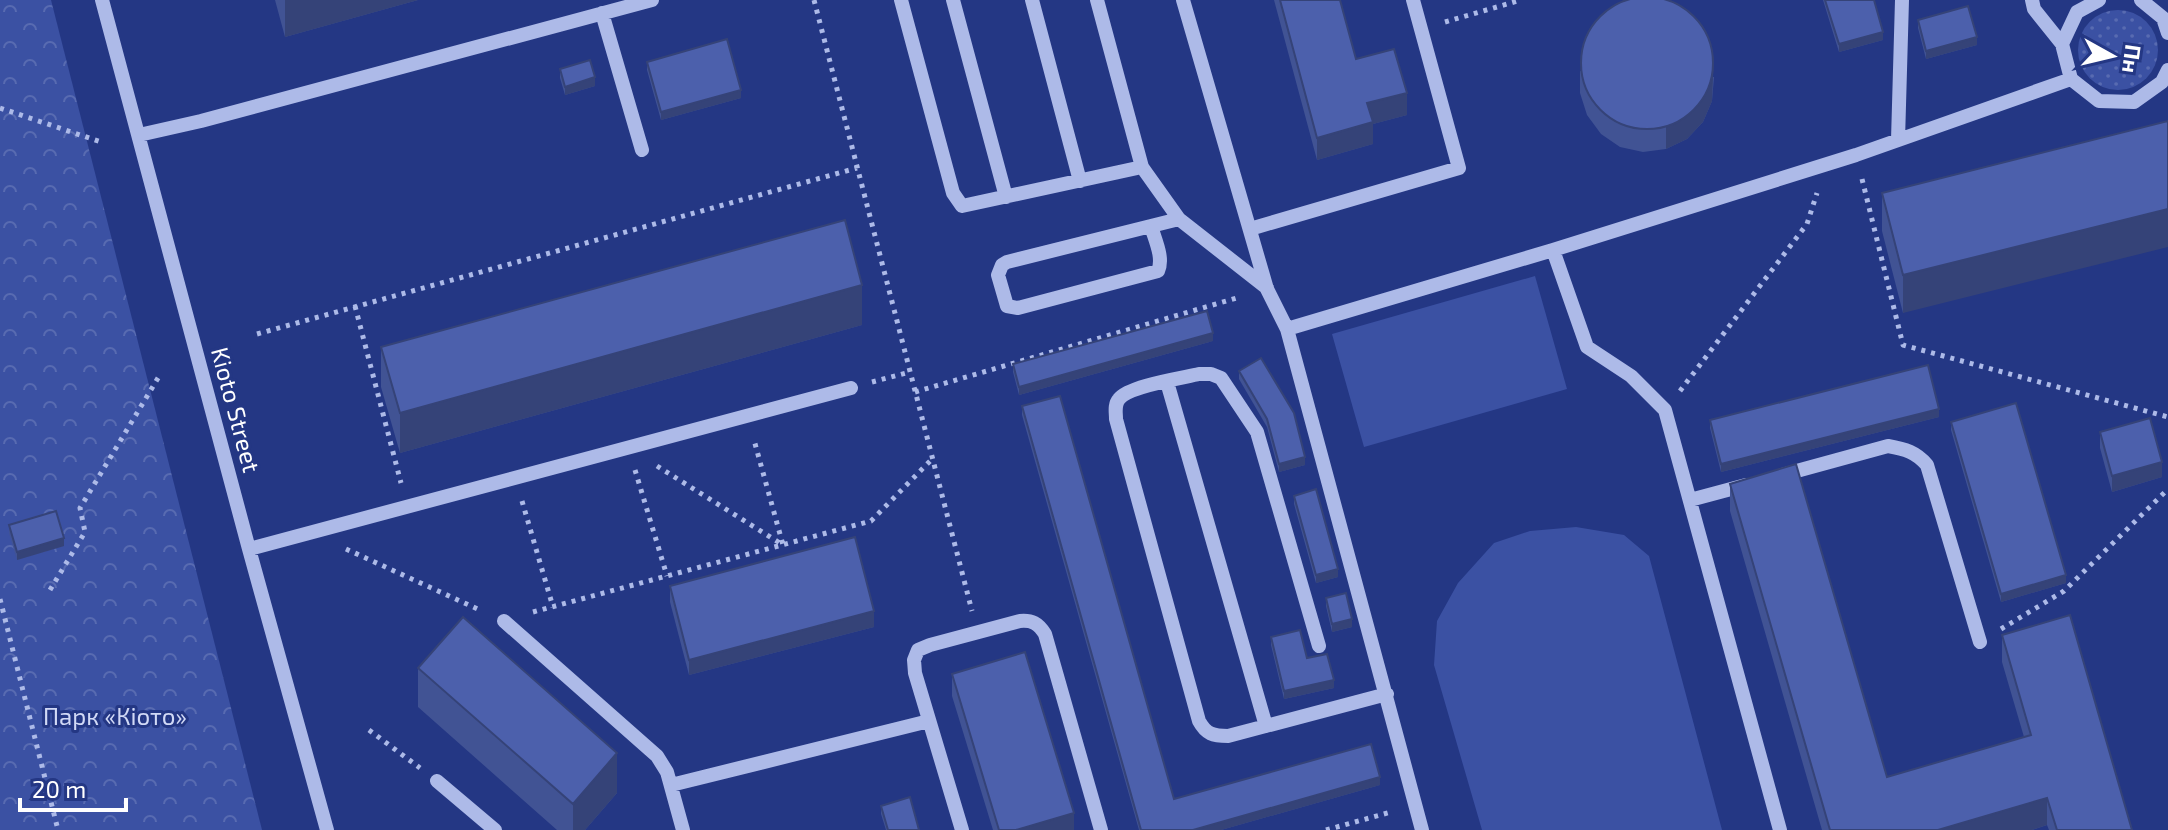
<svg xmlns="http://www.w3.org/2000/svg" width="2168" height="830" viewBox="0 0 2168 830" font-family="'Exo 2',sans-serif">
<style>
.grass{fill:url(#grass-dots)}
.park{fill:url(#park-crowns)}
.pitch{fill:#3b51a3}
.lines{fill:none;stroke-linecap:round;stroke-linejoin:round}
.path{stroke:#adbae8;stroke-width:5;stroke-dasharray:4 6;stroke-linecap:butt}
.minor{stroke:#adbae8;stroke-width:14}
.wall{fill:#415394}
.shaded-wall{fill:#354378}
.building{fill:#4c60ac;stroke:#354378;stroke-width:2}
.labels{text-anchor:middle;stroke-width:6;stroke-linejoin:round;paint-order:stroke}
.street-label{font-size:24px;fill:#fff;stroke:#243784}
.park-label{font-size:24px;fill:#d1d9f6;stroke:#243784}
</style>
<defs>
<pattern id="grass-dots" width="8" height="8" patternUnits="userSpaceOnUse" patternTransform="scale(2)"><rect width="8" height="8" fill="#3b51a3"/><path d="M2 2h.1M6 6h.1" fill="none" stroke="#586bb1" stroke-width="1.8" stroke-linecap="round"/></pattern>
<pattern id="park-crowns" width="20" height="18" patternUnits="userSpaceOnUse" patternTransform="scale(2)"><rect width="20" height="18" fill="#3b51a3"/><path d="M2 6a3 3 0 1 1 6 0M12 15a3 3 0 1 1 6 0" fill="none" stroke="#586bb1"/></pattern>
</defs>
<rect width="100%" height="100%" fill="#243784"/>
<path class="grass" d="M2078 50a40 40 0 1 1 80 0a40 40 0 1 1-80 0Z"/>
<path class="park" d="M 0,0 L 51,0 L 262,830 L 0,830 Z"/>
<path class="pitch" d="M 1535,276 L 1567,389 L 1364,447 L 1332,334 Z
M 1576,527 L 1624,535 L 1649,556 L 1722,830 L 1482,830 L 1434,665 L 1437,621 L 1458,583 L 1494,543 L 1530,531 Z"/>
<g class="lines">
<path class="path" d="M 814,0 L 972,611
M 1445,22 L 1521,0
M 0,108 L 101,142
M 1862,179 L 1903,345 L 2168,417
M 355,306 L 401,483
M 257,334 L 857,168
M 872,382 L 910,372
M 1680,391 L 1807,224 L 1817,193
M 915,392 L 1240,297
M 657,466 L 783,545 L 754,440
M 635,470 L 667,576
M 522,501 L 553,607
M 346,549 L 482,611
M 50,590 L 85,532 L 80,508 L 161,373
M 0,599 L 58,830
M 533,612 L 871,521 L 933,458
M 2001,629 L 2064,591 L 2168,489
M 369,730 L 420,768
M 1326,830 L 1391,812"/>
<path class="minor" d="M 102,0 L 249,549 L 327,830
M 901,0 L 953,193 L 962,206 L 1142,167
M 953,0 L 1006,197
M 1032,0 L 1080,181
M 1097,0 L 1142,167 L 1179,219 L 1267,288
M 1183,0 L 1267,289 L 1287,329 L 1422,830
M 2032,0 L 2034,9 L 2062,44
M 2099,0 L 2077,12 L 2062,44 L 2071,79 L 2099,101 L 2134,102 L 2162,82 L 2168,70
M 2141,0 L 2163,18 L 2168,33
M 602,13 L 642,150
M 139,135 L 201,121 L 652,0
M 1898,140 L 1902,0
M 1151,226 C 1155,240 1164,258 1158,271 L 1018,308 L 1007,306 L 998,275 L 1002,265 L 1007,262 L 1179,219
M 1250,229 L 1459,168 L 1413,0
M 1553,250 L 1587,347 L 1631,376 L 1665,410 L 1780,830
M 1287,329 L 1553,250 L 1856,155 L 2071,79
M 1167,382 L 1266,726
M 1782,475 L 1888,446 C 1905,449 1916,452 1927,465 L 1980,642
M 1690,500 L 1746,485
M 249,549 L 851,388
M 504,621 L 657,756 L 667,772 L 683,830
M 1319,646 L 1257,432 L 1221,378 L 1211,374 L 1199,374 C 1182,378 1128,386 1119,399 C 1114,405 1116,412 1116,419 L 1199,721 C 1206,734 1213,736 1228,736 L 1387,694
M 437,781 L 495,830
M 671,785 L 929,721
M 962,830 L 915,673 L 914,660 L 918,650 L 930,645 L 1020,621 C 1032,620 1038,623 1045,634 L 1101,830"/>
</g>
<path class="wall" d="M 275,0 L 418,0 L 285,37 Z
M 1274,0 L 1340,0 L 1356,59 L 1407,115 L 1373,124 L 1373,144 L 1317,160 Z
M 1823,0 L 1874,0 L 1883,40 L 1839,52 Z
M 1918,20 L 1977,45 L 1926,59 L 1918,28 Z
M 647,62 L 741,98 L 661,120 L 647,70 Z
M 560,69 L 595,86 L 565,95 L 560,78 Z
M 1580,71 L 1714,77 L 1712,101 L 1703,122 L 1687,139 L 1666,149 L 1643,152 L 1620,147 L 1601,134 L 1587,115 L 1580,93 Z
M 2168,121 L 1903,313 L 1882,231 L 1882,193 Z
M 862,325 L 400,453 L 381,387 L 381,347 Z
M 1213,341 L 1019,395 L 1013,372 L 1013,364 Z
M 1239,371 L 1305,465 L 1279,472 L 1267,427 L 1239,379 Z
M 1022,406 L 1174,799 L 1380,785 L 1221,830 L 1139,830 L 1022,415 Z
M 1939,417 L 1721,472 L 1710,428 L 1710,420 Z
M 1951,422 L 2066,583 L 2001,602 L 1951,430 Z
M 2100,432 L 2162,477 L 2112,492 L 2100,448 Z
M 1730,484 L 1887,777 L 2024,737 L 2002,662 L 2002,635 L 2132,830 L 2049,830 L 2047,825 L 2032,830 L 1822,830 L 1730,511 Z
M 1294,496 L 1338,577 L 1316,583 L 1294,504 Z
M 9,525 L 64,546 L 17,560 L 9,533 Z
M 670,586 L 874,627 L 689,675 L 670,602 Z
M 1326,598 L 1352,627 L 1332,632 L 1326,606 Z
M 1271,637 L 1307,658 L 1334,688 L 1284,699 L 1271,645 Z
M 418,668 L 617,793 L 585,830 L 557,830 L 418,707 Z
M 952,674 L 1074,830 L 993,830 L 952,696 Z
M 881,806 L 919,830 L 886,830 L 881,814 Z"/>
<path class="shaded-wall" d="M 285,0 L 418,0 L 285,37 Z
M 1883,32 L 1883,40 L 1839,52 L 1839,44 Z
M 1977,37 L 1977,45 L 1926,59 L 1926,51 Z
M 1714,56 L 1712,101 L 1703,122 L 1687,139 L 1666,149 L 1666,127 Z
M 595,77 L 595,86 L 565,95 L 565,87 Z
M 741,90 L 741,98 L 661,120 L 661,112 Z
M 1407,93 L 1407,115 L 1373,124 L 1373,144 L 1317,160 L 1317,138 L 1367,103 Z
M 2168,209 L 2168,247 L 1903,313 L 1903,275 Z
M 862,285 L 862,325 L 400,453 L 400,413 Z
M 1213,333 L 1213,341 L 1019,395 L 1019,387 Z
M 1939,409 L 1939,417 L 1721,472 L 1721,464 Z
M 1305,457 L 1305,465 L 1279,472 L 1279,464 Z
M 2162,462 L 2162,477 L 2112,492 L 2112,476 Z
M 64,538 L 64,546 L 17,560 L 17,552 Z
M 1338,569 L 1338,577 L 1316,583 L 1316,575 Z
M 2066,575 L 2066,583 L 2001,602 L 2001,594 Z
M 874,611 L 874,627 L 689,675 L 689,660 Z
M 1352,619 L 1352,627 L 1332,632 L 1332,624 Z
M 1334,680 L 1334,688 L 1284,699 L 1284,691 Z
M 617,753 L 617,793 L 585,830 L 573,830 L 573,804 Z
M 1380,777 L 1380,785 L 1221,830 L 1193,830 Z
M 2047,798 L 2047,825 L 2032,830 L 1938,830 Z
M 1074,813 L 1074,830 L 1016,830 Z"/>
<path class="building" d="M1581 63a66 66 0 1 1 132 0a66 66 0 1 1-132 0Z
M 1280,0 L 1340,0 L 1356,59 L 1394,49 L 1407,93 L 1367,103 L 1373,122 L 1317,138 Z
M 1825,0 L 1874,0 L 1883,32 L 1839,44 Z
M 1968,6 L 1977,37 L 1926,51 L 1918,20 Z
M 727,39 L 741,90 L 661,112 L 647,62 Z
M 590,60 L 595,77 L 565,87 L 560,69 Z
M 2168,121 L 2168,209 L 1903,275 L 1882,193 Z
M 845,220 L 862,285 L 400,413 L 381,347 Z
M 1207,311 L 1213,333 L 1019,387 L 1013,364 Z
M 1261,358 L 1294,413 L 1305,457 L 1279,464 L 1267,419 L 1239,371 Z
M 1928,365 L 1939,409 L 1721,464 L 1710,420 Z
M 1060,396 L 1174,799 L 1371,744 L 1380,777 L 1193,830 L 1141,830 L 1022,406 Z
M 2016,403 L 2066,575 L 2001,594 L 1951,422 Z
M 2150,418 L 2162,462 L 2112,476 L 2100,432 Z
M 1796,464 L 1887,777 L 2031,735 L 2002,635 L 2070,615 L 2132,830 L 2057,830 L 2047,798 L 1938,830 L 1830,830 L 1730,484 Z
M 1316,489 L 1338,569 L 1316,575 L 1294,496 Z
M 56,511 L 64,538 L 17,552 L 9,525 Z
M 855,537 L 874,611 L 689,660 L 670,586 Z
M 1346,593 L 1352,619 L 1332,624 L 1326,598 Z
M 463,617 L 617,753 L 573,804 L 418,668 Z
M 1300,630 L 1307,658 L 1327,654 L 1334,680 L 1284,691 L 1271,637 Z
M 1025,652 L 1074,813 L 1016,830 L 999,830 L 952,674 Z
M 910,797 L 919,830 L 888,830 L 881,806 Z"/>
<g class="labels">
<g class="street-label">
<text transform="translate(235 410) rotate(75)" y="8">Kioto Street</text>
</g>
<g class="park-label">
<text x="115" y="725">Парк «Кіото»</text>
</g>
</g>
<g transform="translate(2112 56) rotate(98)" stroke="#243784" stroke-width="6" paint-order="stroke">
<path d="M0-6L14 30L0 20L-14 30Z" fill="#ffffff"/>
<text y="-12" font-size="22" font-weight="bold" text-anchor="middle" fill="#ffffff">Пн</text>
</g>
<path d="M20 798v12h106v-12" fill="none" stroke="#ffffff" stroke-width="4"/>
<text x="32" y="798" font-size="24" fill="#ffffff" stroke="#243784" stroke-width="6" paint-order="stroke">20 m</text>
</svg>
